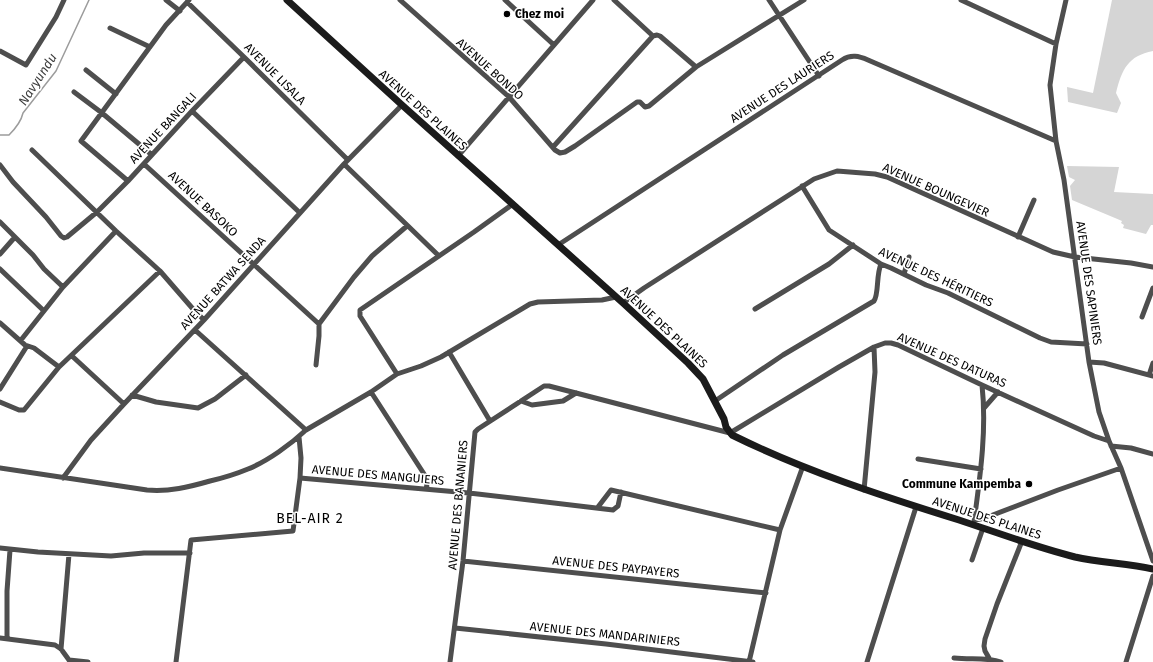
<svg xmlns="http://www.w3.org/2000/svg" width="1153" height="662" viewBox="0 0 1153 662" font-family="'Fira Sans',sans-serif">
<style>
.green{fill:#d5d5d5}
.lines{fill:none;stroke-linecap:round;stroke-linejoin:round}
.stream{stroke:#9c9c9c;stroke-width:1.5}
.street{stroke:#4e4e4e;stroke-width:5}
.secondary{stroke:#1b1b1b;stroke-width:7}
.poi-dot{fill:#000;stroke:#fff;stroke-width:1.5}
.labels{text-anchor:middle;stroke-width:3;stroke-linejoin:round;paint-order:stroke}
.poi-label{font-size:12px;font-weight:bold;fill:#000;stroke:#fff;text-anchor:start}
.street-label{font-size:12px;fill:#000;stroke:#fff}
.water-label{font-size:13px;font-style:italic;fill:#3d3d3d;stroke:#fff}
.quarter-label{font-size:14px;letter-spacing:1px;fill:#000;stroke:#fff}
</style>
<rect width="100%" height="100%" fill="#fff"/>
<path class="green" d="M 1112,0 L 1153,0 L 1153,51 C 1128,56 1122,69 1116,93 L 1121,103 L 1117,113 L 1068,102 L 1067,87 L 1093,93 Z
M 1067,166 L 1119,167 L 1114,192 L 1153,194 L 1153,225 L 1151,225 L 1146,234 L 1123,228 L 1124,225 L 1121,223 L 1122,221 L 1115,218 L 1072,200 L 1070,186 L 1075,180 L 1069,177 Z"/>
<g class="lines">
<path class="stream" d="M 0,135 L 9,135 C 15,129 21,122 23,113 L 56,71 L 89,0"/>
<path class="street" d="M 166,0 L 180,11
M 400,0 L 509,97 L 555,150 L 560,153 L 565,152 L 575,146 L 637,102 L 640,102 L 645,107 L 649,106 L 696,67 L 804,0
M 505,0 L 554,45
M 614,0 L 653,36
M 769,0 L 819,76
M 961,0 L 1056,44
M 1066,0 L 1056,44 L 1050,85 L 1056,141 L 1064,180 L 1089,362 L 1099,412 L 1109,441 L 1121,468 L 1153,561
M 187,2 L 244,57 L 348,160
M 110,28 L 150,47
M 653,36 L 657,35 L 660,36 L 696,67
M 0,51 L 26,65 L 56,17 L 64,0
M 86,70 L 116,94
M 74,92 L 102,113 L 152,155
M 192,111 L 299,212
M 553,147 L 653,36
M 32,150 L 116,231 L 160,271 L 193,309 L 204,320
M 458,156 L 593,0
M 144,164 L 319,324
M 344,164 L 439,256
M 0,165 L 13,182 L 46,217 L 61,236 L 64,238 L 67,237 L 97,212 L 128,181 L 192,111 L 244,57
M 128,181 L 81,141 L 166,25 L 189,0
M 802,186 L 829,230 L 881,264 L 891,268 L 926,285 L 948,293 L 1040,338 L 1051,342 L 1087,344
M 0,222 L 33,255 L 44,269 L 63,287
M 1018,237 L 1034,200
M 558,245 L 842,60 C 851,54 859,56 868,60 L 1056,141
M 0,254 L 15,237
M 0,269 L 44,311
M 904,274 L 909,257
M 623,303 L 644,288 L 814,179 L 837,171 L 875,174 L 887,177 L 1053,252 L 1075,257 L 1131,263 L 1153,267
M 755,309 L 829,264 L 853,245
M 1142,317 L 1153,288
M 0,323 L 25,345 L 34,348 L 59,367
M 195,330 L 306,430
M 21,340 L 63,287 L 116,231
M 449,352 L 490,421
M 72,356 L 124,404
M 1089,362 L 1104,363 L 1153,376
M 316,365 L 319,336 L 319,324 L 354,277 L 372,256 L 407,226
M 397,374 L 360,316 L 360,310 L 474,232 L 513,204
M 1149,375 L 1153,363
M 0,389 L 27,346
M 371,392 L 426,477 L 427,489
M 132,395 L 156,402 L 198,408 L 215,399 L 246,375
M 521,401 L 532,405 L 563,401 L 576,393
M 715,401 L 783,355 L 874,301 C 879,294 876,275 881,264
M 0,402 L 19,410 L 24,410 L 59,367 L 160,271
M 984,408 L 998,392
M 1111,446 L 1131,448 L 1153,454
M 918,459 L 981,469
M 0,468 L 147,490 C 169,492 189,487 210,481 C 223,478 236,474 248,469 C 268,461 291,444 306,430 L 371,392 L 397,374 L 421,366 L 441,357 L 530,304 L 538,302 L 602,300 L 616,297
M 63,478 L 91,440 L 124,404 L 204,320 L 344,164 L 402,105
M 300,478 L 469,493 L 613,510 L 618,506 L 621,492
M 864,490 L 875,372 L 874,347
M 598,507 L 611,490 L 780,530
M 975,520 L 985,518 L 1058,490 L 1121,468
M 974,522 C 980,477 987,430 982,385
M 0,548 L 38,552 L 111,556 L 144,553 L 190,553
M 972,560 L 983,528
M 463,561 L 766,593
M 455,628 L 606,644 L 753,662
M 0,638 L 55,645 L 61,649 L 69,660
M 7,638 L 7,591 L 10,550
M 61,649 L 69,554
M 954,658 C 970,660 986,657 1001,662
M 989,658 L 985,651 L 984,646 L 985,639 L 997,604 L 1022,541
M 69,660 L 88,662
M 176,662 L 191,540 L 293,531 L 300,478 L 301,458 L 299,437
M 450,662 L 463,561 L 475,432 L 478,429 L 544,386 L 549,386 L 730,433 L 839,367 L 874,347 L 885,343 L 891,343 L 898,345 L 982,385 L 1094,436 L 1109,441
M 749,662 L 780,530 L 803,466
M 867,662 L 916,507
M 1126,662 L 1153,576"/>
<path class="secondary" d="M 287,0 L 402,105 L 623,303 L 688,363 L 703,379 L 724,419 L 726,427 L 732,435 C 805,471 882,496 959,520 C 998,533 1036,547 1075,557 C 1101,563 1127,563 1153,569"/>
</g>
<g class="poi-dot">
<circle cx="507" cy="14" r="4"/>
<circle cx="1029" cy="484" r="4"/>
</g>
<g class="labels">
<g class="poi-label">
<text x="515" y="18">Chez moi</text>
<text x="1021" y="488" text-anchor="end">Commune Kampemba</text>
</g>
<g class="street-label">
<text transform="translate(490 69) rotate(42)" y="4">AVENUE BONDO</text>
<text transform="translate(275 74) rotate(45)" y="4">AVENUE LISALA</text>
<text transform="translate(782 87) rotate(-33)" y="4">AVENUE DES LAURIERS</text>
<text transform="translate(423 110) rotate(42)" y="4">AVENUE DES PLAINES</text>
<text transform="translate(163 128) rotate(-47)" y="4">AVENUE BANGALI</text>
<text transform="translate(936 190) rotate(24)" y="4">AVENUE BOUNGEVIER</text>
<text transform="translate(203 204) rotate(43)" y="4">AVENUE BASOKO</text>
<text transform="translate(936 277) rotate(25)" y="4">AVENUE DES HÉRITIERS</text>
<text transform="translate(223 283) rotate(-48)" y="4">AVENUE BATWA SENDA</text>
<text transform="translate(1089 283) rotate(82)" y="4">AVENUE DES SAPINIERS</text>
<text transform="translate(664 327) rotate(43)" y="4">AVENUE DES PLAINES</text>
<text transform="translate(952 360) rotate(24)" y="4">AVENUE DES DATURAS</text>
<text transform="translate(378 475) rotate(5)" y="4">AVENUE DES MANGUIERS</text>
<text transform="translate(458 505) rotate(-85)" y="4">AVENUE DES BANANIERS</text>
<text transform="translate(987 518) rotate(18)" y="4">AVENUE DES PLAINES</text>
<text transform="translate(616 567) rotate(6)" y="4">AVENUE DES PAYPAYERS</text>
<text transform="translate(605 634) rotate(6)" y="4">AVENUE DES MANDARINIERS</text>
</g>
<g class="water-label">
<text transform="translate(37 79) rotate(-57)" y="5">Navyundu</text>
</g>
<g class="quarter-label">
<text x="310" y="523">BEL-AIR 2</text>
</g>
</g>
</svg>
